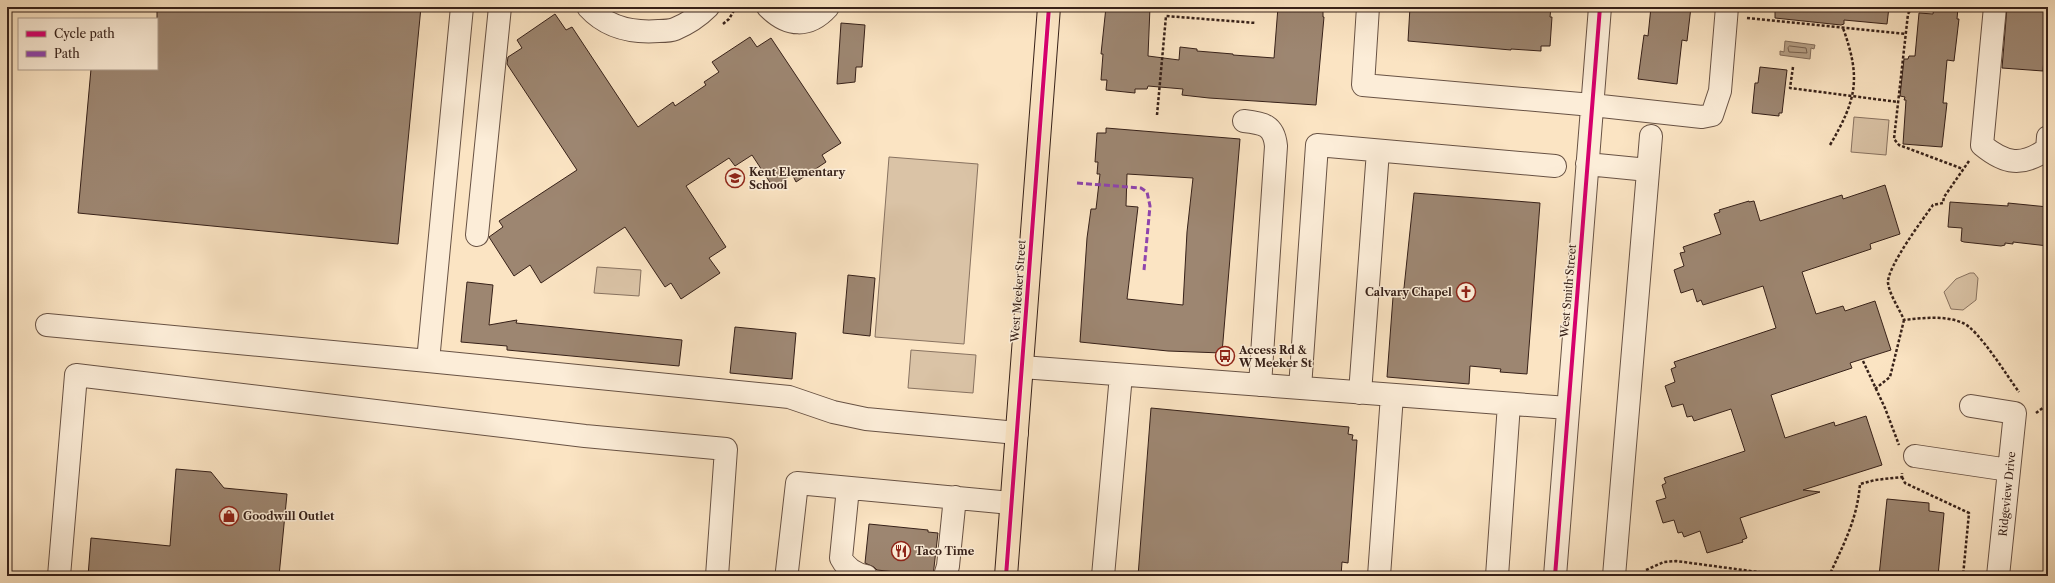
<svg xmlns="http://www.w3.org/2000/svg" width="2055" height="583" viewBox="0 0 2055 583" font-family="'Libre Caslon Text',serif">
<style>
.green{fill:#dac3a6;stroke:#887260}
.water{fill:#b8a289;stroke:#846e5c}
.lines{fill:none;stroke-linecap:round;stroke-linejoin:round}
.shore{stroke:#786251;stroke-width:1}
.building{fill:#9d8671;stroke:#372119;fill-rule:evenodd}
.minor-casing{stroke:#685244;stroke-width:24}
.major-casing{stroke:#372119;stroke-width:24}
.path{stroke:#372119;stroke-width:2.5;stroke-dasharray:3 2;stroke-linecap:butt}
.minor{stroke:#fcedd8;stroke-width:22}
.major{stroke:#fbe4c3;stroke-width:22}
.quiet{stroke:#8e44ad;stroke-width:3;stroke-dasharray:6 3;stroke-linecap:butt}
.cycleway-casing{stroke:#fcedd8;stroke-width:6}
.cycleway{stroke:#d6006c;stroke-width:4}
.labels{text-anchor:middle;stroke-width:3;stroke-linejoin:round;paint-order:stroke}
.poi-label{font-size:11px;font-weight:bold;fill:#372119;stroke:#fcedd8;text-anchor:start}
.street-label{font-size:11px;fill:#372119;stroke:#fcedd8}
</style>
<rect width="100%" height="100%" fill="#fbe4c3"/>
<filter id="stains"><feTurbulence type="fractalNoise" baseFrequency=".005" numOctaves="4"/><feColorMatrix values="0 0 0 0 .2 0 0 0 0 .09 0 0 0 0 .02 0 0 0 .5 -.17"/></filter>
<radialGradient id="worn" r=".72"><stop offset=".6" stop-color="#630" stop-opacity="0"/><stop offset="1" stop-color="#630" stop-opacity=".3"/></radialGradient>
<path class="green" d="M 1854,117 L 1889,120 L 1886,155 L 1851,152 Z
M 889,157 L 978,164 L 964,344 L 875,337 Z
M 597,267 L 641,270 L 639,296 L 594,293 Z
M 1970,273 L 1974,273 L 1978,278 L 1976,300 L 1963,310 L 1951,309 L 1944,292 L 1956,279 Z
M 911,350 L 976,355 L 973,393 L 908,388 Z"/>
<path class="water" d="M 1785,41 L 1815,45 L 1814,49 L 1811,48 L 1810,59 L 1780,55 L 1780,51 L 1784,52 Z"/>
<g class="lines">
<path class="shore" d="M 1790,46 L 1806,48 L 1807,53 L 1789,52 L 1788,48 Z"/>
</g>
<path class="building" d="M 157,7 L 421,7 L 398,244 L 78,213 L 91,69 L 157,69 Z
M 1106,7 L 1150,7 L 1148,56 L 1179,60 L 1180,47 L 1197,49 L 1197,51 L 1233,54 L 1233,55 L 1274,58 L 1278,7 L 1323,7 L 1323,17 L 1324,17 L 1316,105 L 1209,98 L 1182,95 L 1183,89 L 1148,86 L 1147,89 L 1135,89 L 1135,93 L 1106,90 L 1107,80 L 1101,80 L 1103,54 L 1101,54 Z
M 1410,7 L 1551,7 L 1550,17 L 1552,17 L 1550,46 L 1541,46 L 1541,51 L 1511,49 L 1511,50 L 1408,41 Z
M 1651,7 L 1691,7 L 1687,41 L 1682,40 L 1677,84 L 1638,79 L 1644,35 L 1648,36 Z
M 1775,7 L 1889,7 L 1887,24 L 1844,20 L 1844,24 L 1841,25 L 1775,18 Z
M 1934,7 L 1958,7 L 1957,19 L 1959,19 L 1954,61 L 1947,60 L 1943,103 L 1947,103 L 1942,147 L 1903,144 L 1906,100 L 1904,100 L 1905,97 L 1900,96 L 1904,59 L 1908,59 L 1909,56 L 1915,56 L 1919,13 L 1933,14 Z
M 2007,7 L 2048,7 L 2043,71 L 2002,68 Z
M 555,14 L 566,30 L 572,27 L 638,127 L 673,102 L 675,106 L 706,85 L 704,82 L 719,72 L 712,62 L 750,37 L 757,47 L 771,38 L 841,143 L 822,155 L 826,162 L 796,182 L 792,174 L 773,187 L 752,155 L 735,166 L 729,158 L 686,186 L 726,247 L 709,258 L 720,273 L 681,299 L 671,283 L 665,287 L 625,227 L 541,283 L 530,265 L 514,276 L 489,237 L 503,227 L 499,221 L 577,170 L 507,64 L 508,57 L 522,48 L 517,40 Z
M 841,23 L 865,25 L 862,67 L 856,67 L 855,82 L 837,84 Z
M 1760,67 L 1787,70 L 1782,113 L 1779,113 L 1779,116 L 1752,113 L 1755,83 L 1758,83 Z
M 1106,128 L 1240,139 L 1222,353 L 1168,351 L 1080,342 L 1087,238 L 1091,209 L 1096,209 L 1100,174 L 1097,174 L 1098,162 L 1095,162 L 1097,133 L 1106,133 ZM 1127,174 L 1193,178 L 1187,232 L 1183,305 L 1127,299 L 1138,207 L 1126,206 Z
M 1885,185 L 1900,234 L 1870,244 L 1871,249 L 1802,272 L 1816,314 L 1843,306 L 1845,311 L 1875,301 L 1891,350 L 1850,363 L 1852,368 L 1771,395 L 1785,438 L 1834,422 L 1835,426 L 1866,416 L 1882,465 L 1803,490 L 1820,492 L 1740,518 L 1747,538 L 1742,540 L 1743,542 L 1707,553 L 1700,531 L 1684,537 L 1682,532 L 1678,533 L 1674,520 L 1663,523 L 1656,501 L 1666,498 L 1662,485 L 1666,483 L 1664,478 L 1745,451 L 1731,409 L 1694,421 L 1692,416 L 1687,417 L 1683,404 L 1672,407 L 1665,386 L 1675,382 L 1671,369 L 1676,367 L 1674,362 L 1776,328 L 1763,286 L 1703,305 L 1701,300 L 1697,302 L 1693,289 L 1681,293 L 1674,270 L 1684,266 L 1680,253 L 1685,252 L 1683,247 L 1721,234 L 1714,214 L 1720,212 L 1719,210 L 1749,201 L 1749,202 L 1754,201 L 1760,221 L 1842,195 L 1843,199 Z
M 1414,193 L 1540,203 L 1527,374 L 1500,372 L 1501,369 L 1470,366 L 1469,384 L 1387,377 L 1393,297 L 1404,288 Z
M 1950,202 L 2008,206 L 2008,203 L 2048,207 L 2048,246 L 2013,242 L 2013,244 L 2005,243 L 2005,245 L 2001,246 L 1964,242 L 1961,241 L 1962,228 L 1948,227 Z
M 848,275 L 875,278 L 870,336 L 843,333 Z
M 467,282 L 493,285 L 489,325 L 517,320 L 516,323 L 682,340 L 679,366 L 507,350 L 507,346 L 461,342 Z
M 735,327 L 796,333 L 792,379 L 730,373 Z
M 1151,408 L 1349,427 L 1348,434 L 1353,435 L 1352,440 L 1357,440 L 1348,563 L 1342,562 L 1341,576 L 1138,576 Z
M 176,469 L 211,472 L 224,488 L 287,494 L 279,576 L 88,576 L 91,538 L 170,546 Z
M 1887,499 L 1929,503 L 1929,511 L 1944,513 L 1938,576 L 1879,576 Z
M 869,524 L 928,530 L 928,532 L 938,533 L 933,576 L 915,576 L 915,574 L 877,570 L 874,567 L 865,563 Z"/>
<g class="lines">
<g class="minor-casing">
<path id="minor" d="M 588,7 C 607,28 633,33 659,31 C 664,31 670,31 675,29 C 687,24 699,16 708,7
M 768,7 C 788,27 809,28 828,7
M 1368,7 L 1363,85 L 1592,105 L 1702,117 L 1712,115 L 1720,91 L 1727,7
M 1995,7 L 1982,145 C 2005,164 2022,167 2047,149 L 2048,137
M 1244,121 C 1263,123 1274,125 1276,146 L 1260,385
M 1587,164 L 1648,170
M 477,235 L 500,7
M 47,325 L 428,361 L 462,7
M 428,361 L 789,397 L 833,412 L 866,419 L 1017,433
M 1022,367 L 1568,408
M 1300,388 L 1317,145 L 1555,166
M 1360,393 L 1378,151
M 1971,406 L 2015,413 L 1998,576
M 1915,456 L 2009,470
M 848,488 L 841,558 C 846,568 855,574 866,576
M 787,571 L 797,483 L 1011,503
M 59,576 L 76,375 L 585,436 L 726,449 L 717,576
M 945,576 L 948,566 L 955,497
M 1103,576 L 1121,375
M 1379,576 L 1392,395
M 1497,576 L 1509,404
M 1555,576 L 1600,7
M 1614,576 L 1651,136"/>
</g>
<g class="major-casing">
<path id="major" d="M 1006,576 L 1049,7"/>
</g>
<path class="path" d="M 1912,7 L 1908,14 L 1894,139 L 1899,145 L 1963,169
M 1747,18 L 1906,34
M 723,24 L 729,19 L 736,7
M 1793,67 L 1790,88 L 1898,102
M 1157,115 L 1166,16 L 1256,23
M 1830,145 C 1857,99 1861,78 1843,28
M 1969,161 L 1944,197 L 1943,203 L 1933,205 C 1923,219 1887,267 1888,283 C 1890,296 1899,308 1904,320 C 1923,318 1945,315 1963,323 C 1979,330 2007,376 2019,392
M 1863,361 L 1885,408 L 1899,445
M 1875,389 L 1890,377 L 1904,320
M 2036,413 L 2048,404
M 1902,477 L 1905,483 L 1969,513 L 1963,576
M 1646,570 L 1664,562 L 1676,561 L 1788,576
M 1749,576 L 1750,571
M 1827,576 L 1830,574 C 1844,543 1857,520 1860,484 L 1875,480 L 1902,477 L 1902,473"/>
<use href="#minor" class="minor"/>
<use href="#major" class="major"/>
<path class="quiet" d="M 1077,183 L 1141,188 L 1147,192 L 1150,206 L 1144,270"/>
<g class="cycleway-casing">
<path id="cycleway" d="M 1006,576 L 1049,7
M 1555,576 L 1600,7"/>
</g>
<use href="#cycleway" class="cycleway"/>
</g>
<defs>
<g id="school-ring" transform="scale(1)"><circle r="9.5" fill="#fcedd8" stroke="#8f2418" stroke-width="1.5"/><path d="M0-5L7-2L0 1L-7-2ZM-4 1L0 2.5L4 1V4Q0 6-4 4Z" fill="#8f2418"/></g>
<g id="church-ring" transform="scale(1)"><circle r="9.5" fill="#fcedd8" stroke="#8f2418" stroke-width="1.5"/><path d="M-1.2-6h2.4v3.5h3.3v2.4h-3.3V6h-2.4V-.1h-3.3v-2.4h3.3Z" fill="#8f2418"/></g>
<g id="bus-ring" transform="scale(1)"><circle r="9.5" fill="#fcedd8" stroke="#8f2418" stroke-width="1.5"/><path d="M-5-6H5V4H4V6H2V4H-2V6H-4V4H-5ZM-3.5-4V0h7V-4ZM-3.5 1.2v1.5H-2V1.2ZM2 1.2v1.5H3.5V1.2Z" fill="#8f2418"/></g>
<g id="shop-ring" transform="scale(1)"><circle r="9.5" fill="#fcedd8" stroke="#8f2418" stroke-width="1.5"/><path d="M-5-2.5h2.3a2.7 3.5 0 0 1 5.4 0H5L5.5 6h-11ZM-1.5-2.5h3a1.5 2.3 0 0 0-3 0Z" fill="#8f2418"/></g>
<g id="restaurant-ring" transform="scale(1)"><circle r="9.5" fill="#fcedd8" stroke="#8f2418" stroke-width="1.5"/><path d="M-5-6h1v4h1v-4h1v4h1v-4h1v5L-1.5 .5V6h-2V.5L-5-1ZM5-6V6H3V1.5H1.5Q1.5-4 5-6Z" fill="#8f2418"/></g>
</defs>
<g fill-rule="evenodd">
<use href="#school-ring" x="735" y="178"/>
<use href="#church-ring" x="1466" y="292"/>
<use href="#bus-ring" x="1225" y="356"/>
<use href="#shop-ring" x="229" y="516"/>
<use href="#restaurant-ring" x="901" y="551"/>
</g>
<g class="labels">
<g class="poi-label">
<text x="749" y="176">Kent Elementary<tspan x="749" dy="13">School</tspan></text>
<text x="1452" y="296" text-anchor="end">Calvary Chapel</text>
<text x="1239" y="354">Access Rd &amp;<tspan x="1239" dy="13">W Meeker St</tspan></text>
<text x="243" y="520">Goodwill Outlet</text>
<text x="915" y="555">Taco Time</text>
</g>
<g class="street-label">
<text transform="translate(1018 291) rotate(-86)" y="4">West Meeker Street</text>
<text transform="translate(1568 291) rotate(-85)" y="4">West Smith Street</text>
<text transform="translate(2007 494) rotate(-84)" y="4">Ridgeview Drive</text>
</g>
</g>
<rect width="2055" height="583" fill="none" stroke="#fbe4c3" stroke-width="24"/>
<rect x="8" y="8" width="2039" height="567" fill="none" stroke="#372119" stroke-width="2"/>
<rect x="12" y="12" width="2031" height="559" fill="none" stroke="#372119"/>
<rect x="18" y="18" width="140" height="52" fill="#fcedd8" stroke="#ad9b8c"/>
<rect x="26" y="31" width="20" height="6" fill="#d6006c" stroke="#ad9b8c"/>
<text x="54" y="38" font-size="12" fill="#372119">Cycle path</text>
<rect x="26" y="51" width="20" height="6" fill="#8e44ad" stroke="#ad9b8c"/>
<text x="54" y="58" font-size="12" fill="#372119">Path</text>
<rect width="100%" height="100%" filter="url(#stains)"/>
<rect width="100%" height="100%" fill="url(#worn)"/>
</svg>
